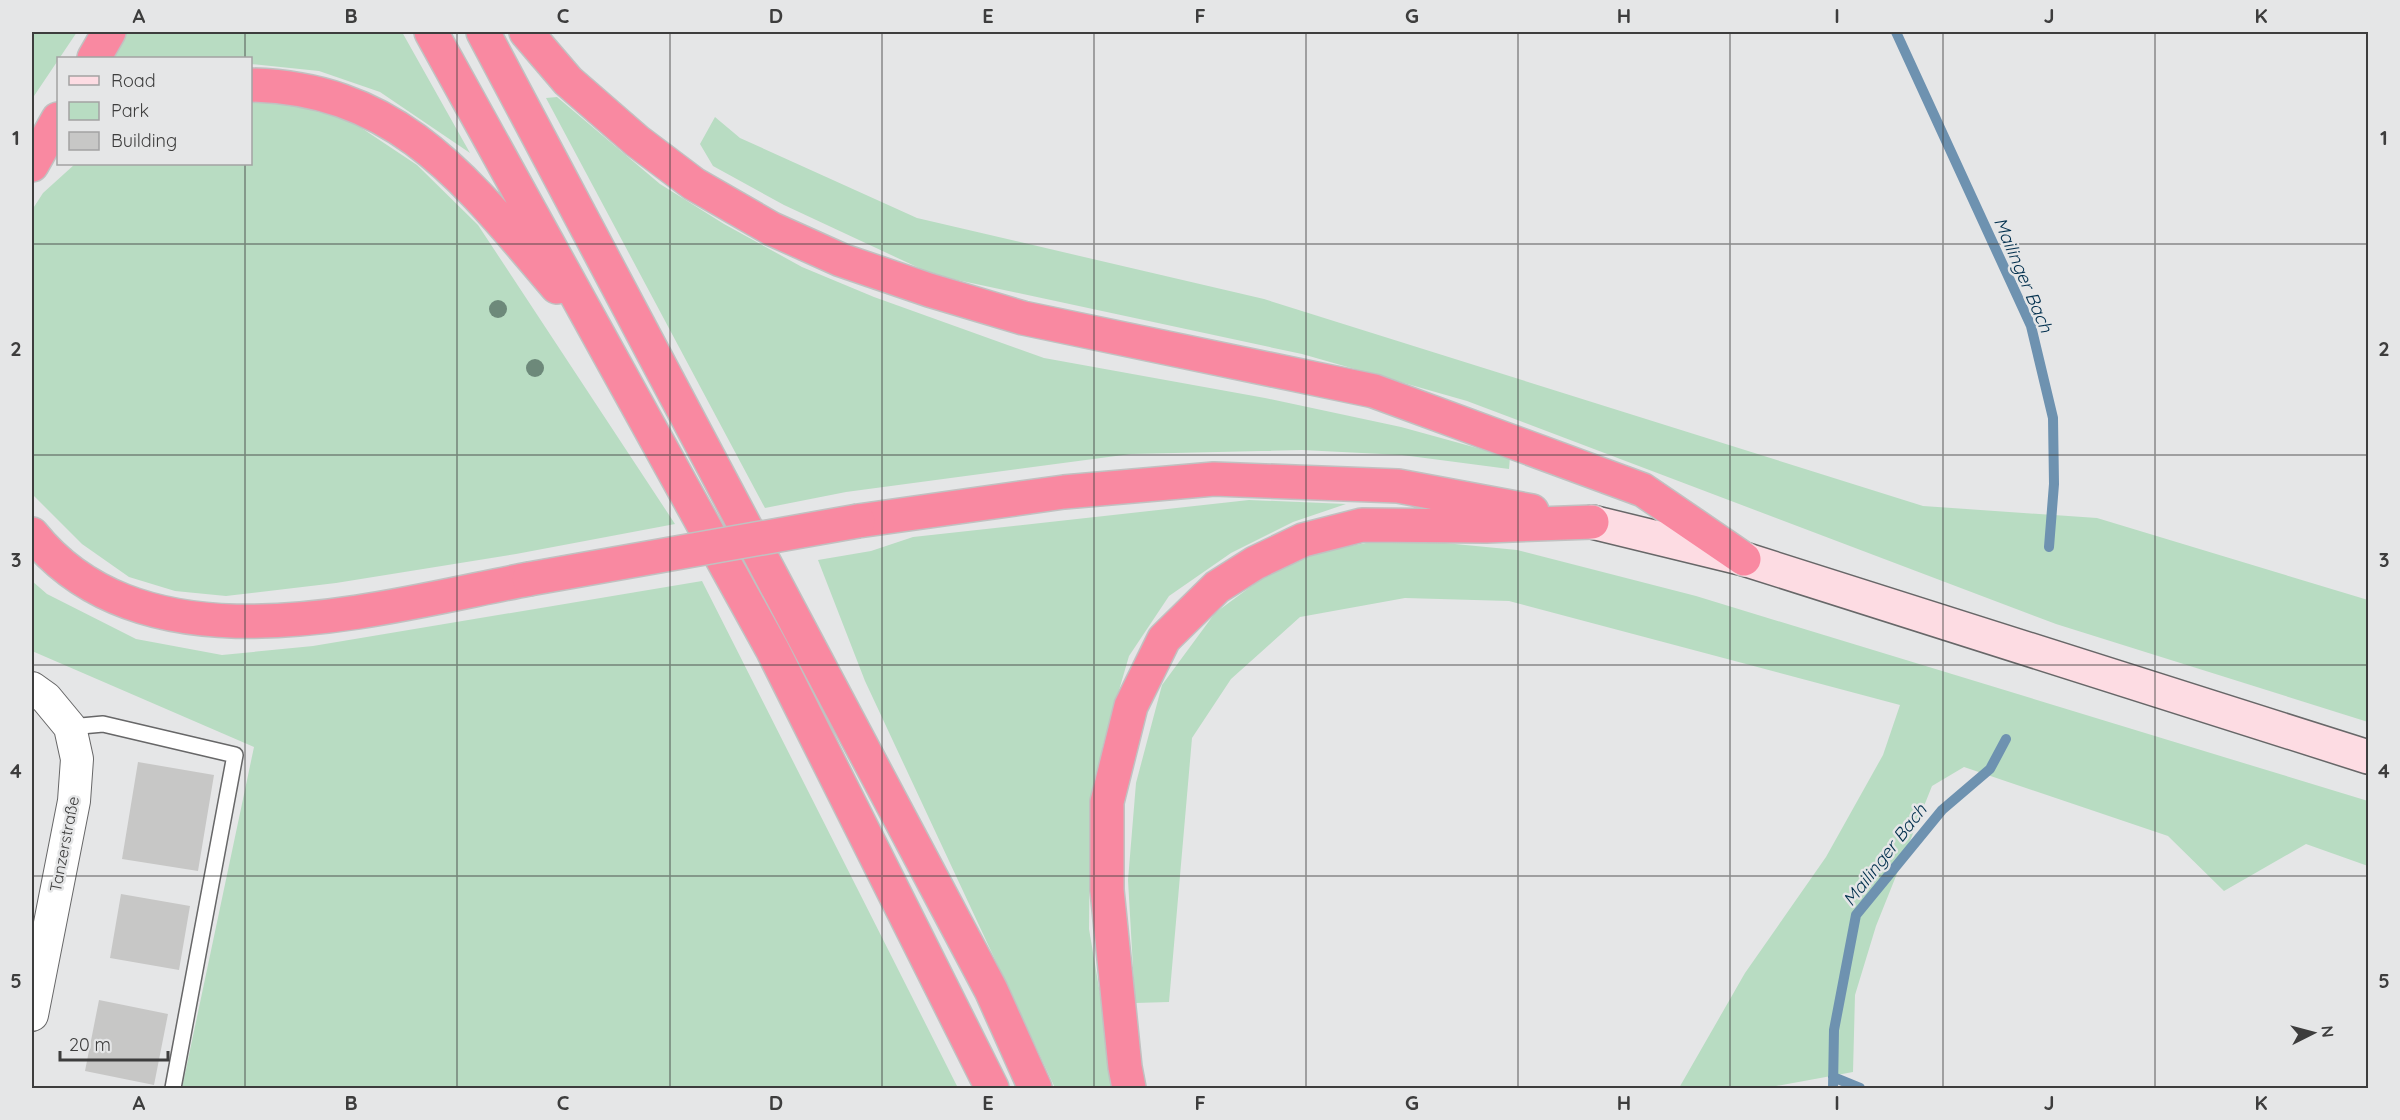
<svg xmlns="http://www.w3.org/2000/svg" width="2400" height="1120" viewBox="0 0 2400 1120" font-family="Quicksand,sans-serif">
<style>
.green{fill:#b8dcc2}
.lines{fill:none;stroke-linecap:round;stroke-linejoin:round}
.stream{stroke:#6e92b0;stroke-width:10}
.building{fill:#c7c7c6}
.lane-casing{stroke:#676768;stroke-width:18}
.street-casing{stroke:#676768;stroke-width:34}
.secondary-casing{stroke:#676768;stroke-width:36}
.highway-casing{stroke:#c1c1c1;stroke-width:36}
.lane{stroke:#fff;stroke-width:15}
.street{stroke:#fff;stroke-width:32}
.secondary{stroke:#fddce3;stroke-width:33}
.highway{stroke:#f989a1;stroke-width:33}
.highway-bridge-casing{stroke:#c1c1c1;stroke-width:36;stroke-linecap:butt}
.highway-bridge{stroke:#f989a1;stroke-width:33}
.tree{fill:#6d897a}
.grid{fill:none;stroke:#3d3d3d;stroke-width:1.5;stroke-opacity:0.55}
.labels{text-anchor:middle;stroke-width:5;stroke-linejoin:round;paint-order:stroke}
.street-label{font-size:16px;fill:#3d3d3d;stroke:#e5e6e7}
.water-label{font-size:18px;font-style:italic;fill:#002f4d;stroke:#e5e6e7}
.neatline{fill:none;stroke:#3d3d3d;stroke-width:2}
.grid-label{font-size:20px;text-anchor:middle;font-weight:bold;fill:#3d3d3d}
</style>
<rect width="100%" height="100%" fill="#e5e6e7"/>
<path class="green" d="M 32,32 L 77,32 L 32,99 Z
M 127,32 L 402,32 L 470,153 L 380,92 L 319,71 L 251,64 L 250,58 L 109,58 Z
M 557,97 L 660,184 L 724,224 L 802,267 L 874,297 L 1044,358 L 1265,398 L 1401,427 L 1510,457 L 1509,469 L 1402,455 L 1302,450 L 1131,454 L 846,492 L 765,508 L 546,98 Z
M 251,101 L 297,104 L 354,123 L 417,165 L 478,225 L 675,524 L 516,554 L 336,583 L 226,596 L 175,591 L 129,577 L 82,544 L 32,494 L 32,210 L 43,193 L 75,164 L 250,164 Z
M 715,117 L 740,138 L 917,218 L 1264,299 L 1923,506 L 2097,518 L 2368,600 L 2368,722 L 2056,624 L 1467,401 L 1302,354 L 934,275 L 784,205 L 713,166 L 700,144 Z
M 1249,500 L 1346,504 L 1293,522 L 1231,553 L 1169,596 L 1129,656 L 1103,745 L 1090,820 L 1089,929 L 1116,1088 L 1055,1088 L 865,681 L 818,560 L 871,551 L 913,537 Z
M 1393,538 L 1517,550 L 1696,596 L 2368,801 L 2368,866 L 2306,844 L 2224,891 L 2168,836 L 1964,767 L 1932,786 L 1876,926 L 1855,995 L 1853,1072 L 1765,1088 L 1679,1088 L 1745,973 L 1826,857 L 1883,755 L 1900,705 L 1509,601 L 1405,598 L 1300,617 L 1231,679 L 1192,738 L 1169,1002 L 1135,1003 L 1128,880 L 1136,783 L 1162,685 L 1215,613 L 1291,557 Z
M 32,581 L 47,594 L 136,639 L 222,655 L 313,646 L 702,581 L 958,1088 L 182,1088 L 254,747 L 32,651 Z"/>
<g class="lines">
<path class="stream" d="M 1896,32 L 2031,326 L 2053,418 L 2054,484 L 2049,547
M 1833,1077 L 1860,1088
M 1833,1088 L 1834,1030 L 1856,915 L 1942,810 L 1990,769 L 2006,739"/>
</g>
<path class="building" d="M 138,762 L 214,775 L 198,871 L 122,859 Z
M 121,894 L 190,906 L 179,970 L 110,958 Z
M 99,1000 L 168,1014 L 154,1085 L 85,1071 Z"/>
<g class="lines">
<g class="lane-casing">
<path id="lane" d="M 70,727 L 103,724 L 235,755 L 173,1088"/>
</g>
<g class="street-casing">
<path id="street" d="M 32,688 L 46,698 L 70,727 L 77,759 L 74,801 L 32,1015"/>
</g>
<g class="secondary-casing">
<path id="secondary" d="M 1592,522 L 1744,559 L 2368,757"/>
</g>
<g class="highway-casing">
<path id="highway" d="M 431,32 L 772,649 L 992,1088
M 483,32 L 991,990 L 1035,1088
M 526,32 L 568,81 L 637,141 L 694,184 L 772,229 L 841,260 L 929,290 L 1023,318 L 1374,391 L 1643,490 L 1744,559
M 94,58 L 109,32
M 250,85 C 400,88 468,183 557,287
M 32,165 L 58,119
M 858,521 L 1064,492 L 1214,479 L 1398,486 L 1532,511
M 32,534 C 147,677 377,608 529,579
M 1129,1088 L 1125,1067 L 1107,890 L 1107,802 L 1131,706 L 1164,639 L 1217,587 L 1255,563 L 1303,540 L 1362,525 L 1486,526 L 1592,522"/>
</g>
<use href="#lane" class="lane"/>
<use href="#street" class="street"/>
<use href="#secondary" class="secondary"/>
<use href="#highway" class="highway"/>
<g class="highway-bridge-casing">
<path id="highway-bridge" d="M 529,579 L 858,521"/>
</g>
<use href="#highway-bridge" class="highway-bridge"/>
</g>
<g class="tree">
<circle cx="498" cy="309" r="9"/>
<circle cx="535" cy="368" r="9"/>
</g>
<path class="grid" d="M 245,32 L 245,58M 457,32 L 457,1088M 670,32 L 670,1088M 882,32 L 882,1088M 1094,32 L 1094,1088M 1306,32 L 1306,1088M 1518,32 L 1518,1088M 1730,32 L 1730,1088M 1943,32 L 1943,1088M 2155,32 L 2155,1088M 245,164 L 245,1088M 32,244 L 2368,244M 32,455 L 2368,455M 32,665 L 2368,665M 32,876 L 2368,876"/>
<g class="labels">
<g class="street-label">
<text transform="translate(64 844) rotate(-79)" y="6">Tanzerstraße</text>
</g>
<g class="water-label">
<text transform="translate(2023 275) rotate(67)" y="6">Mailinger Bach</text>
<text transform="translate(1885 855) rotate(-52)" y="6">Mailinger Bach</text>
</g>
</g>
<rect width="2400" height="1120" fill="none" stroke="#e5e6e7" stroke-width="66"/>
<rect x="57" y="57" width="195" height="108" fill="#e5e6e7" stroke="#a2a2a3" stroke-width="1.5"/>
<rect x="69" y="76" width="30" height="9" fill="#fddce3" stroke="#a2a2a3" stroke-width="1.5"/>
<text x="111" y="87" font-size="18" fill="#3d3d3d">Road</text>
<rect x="69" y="102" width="30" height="18" fill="#b8dcc2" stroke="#a2a2a3" stroke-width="1.5"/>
<text x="111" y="117" font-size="18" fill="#3d3d3d">Park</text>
<rect x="69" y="132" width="30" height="18" fill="#c7c7c6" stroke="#a2a2a3" stroke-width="1.5"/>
<text x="111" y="147" font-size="18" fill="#3d3d3d">Building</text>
<g transform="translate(2313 1033) rotate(84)" stroke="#e5e6e7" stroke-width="4.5" paint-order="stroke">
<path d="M0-4.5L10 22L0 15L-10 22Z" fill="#3d3d3d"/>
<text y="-9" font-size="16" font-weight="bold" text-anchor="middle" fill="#3d3d3d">N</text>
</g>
<path d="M60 1051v9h108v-9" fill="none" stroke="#3d3d3d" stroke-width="3"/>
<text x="69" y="1051" font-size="18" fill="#3d3d3d" stroke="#e5e6e7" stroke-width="4.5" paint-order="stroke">20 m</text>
<rect x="33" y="33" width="2334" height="1054" class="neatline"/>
<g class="grid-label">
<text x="139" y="23">A</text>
<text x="351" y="23">B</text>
<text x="563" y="23">C</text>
<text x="776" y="23">D</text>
<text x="988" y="23">E</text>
<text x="1200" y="23">F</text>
<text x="1412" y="23">G</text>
<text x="1624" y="23">H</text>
<text x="1837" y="23">I</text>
<text x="2049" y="23">J</text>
<text x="2261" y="23">K</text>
<text x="16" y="145">1</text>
<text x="2384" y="145">1</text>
<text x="16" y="356">2</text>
<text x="2384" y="356">2</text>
<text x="16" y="567">3</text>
<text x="2384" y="567">3</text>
<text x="16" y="778">4</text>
<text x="2384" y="778">4</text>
<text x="16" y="988">5</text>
<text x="2384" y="988">5</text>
<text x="139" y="1110">A</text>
<text x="351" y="1110">B</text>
<text x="563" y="1110">C</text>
<text x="776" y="1110">D</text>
<text x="988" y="1110">E</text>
<text x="1200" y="1110">F</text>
<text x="1412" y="1110">G</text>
<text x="1624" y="1110">H</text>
<text x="1837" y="1110">I</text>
<text x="2049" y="1110">J</text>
<text x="2261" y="1110">K</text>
</g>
</svg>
